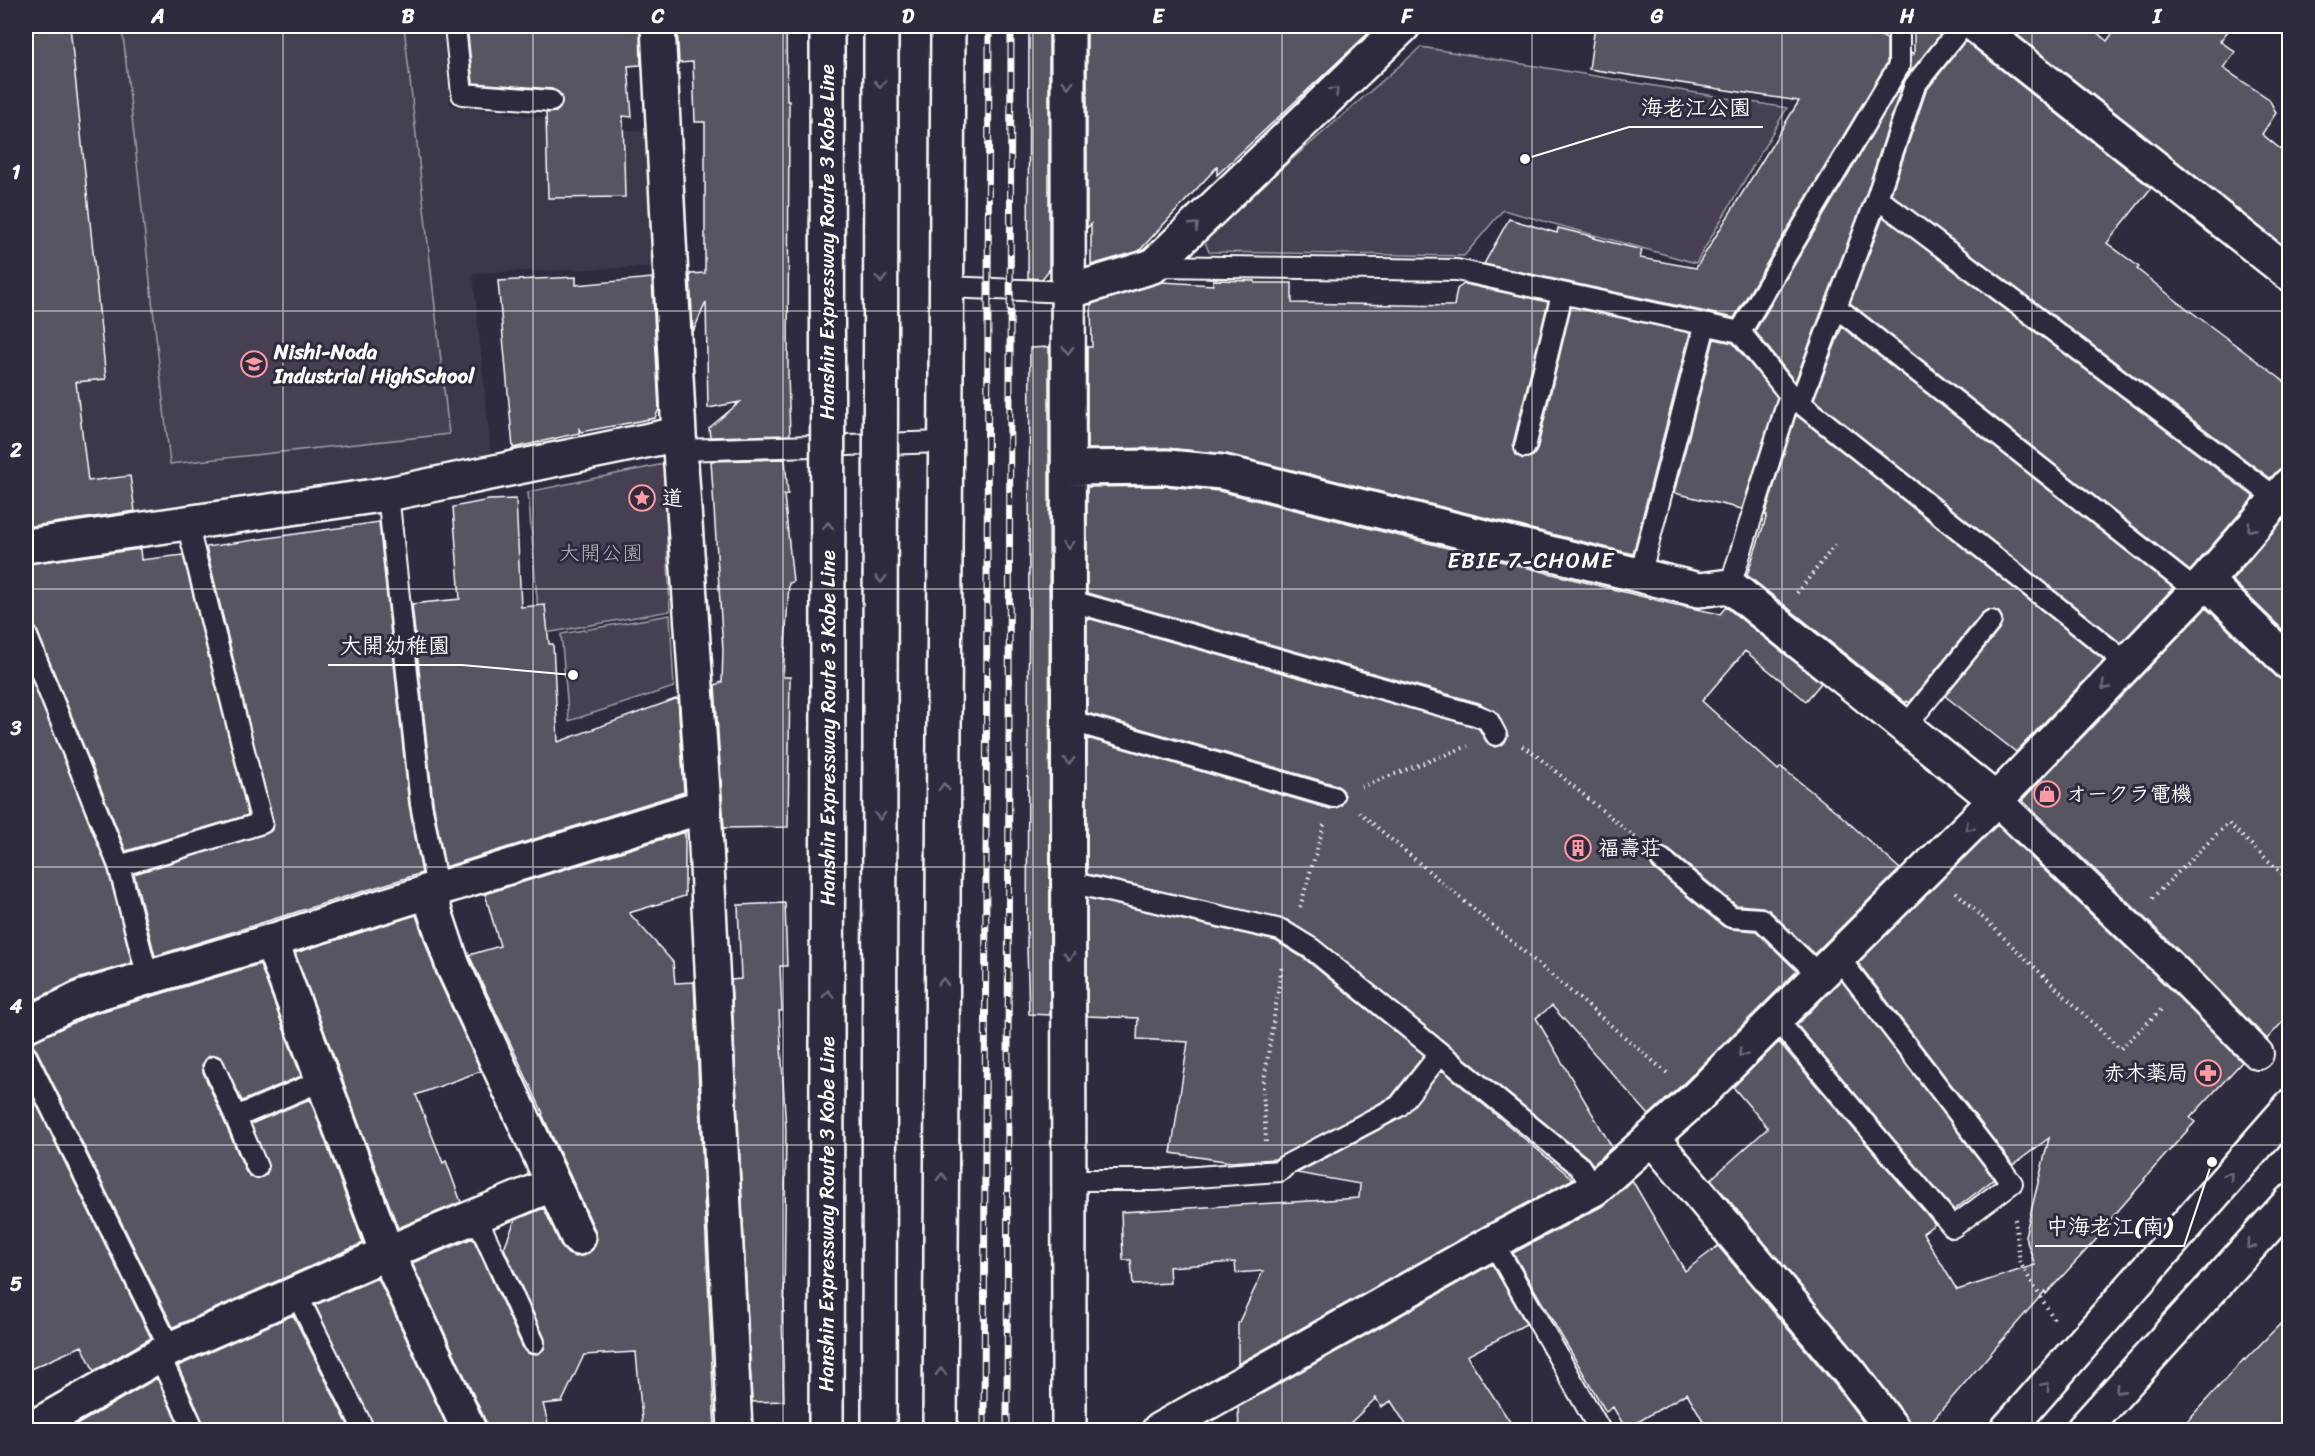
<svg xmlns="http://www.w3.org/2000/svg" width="2315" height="1456" viewBox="0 0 2315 1456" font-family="Sriracha,'Klee One',sans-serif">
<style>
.built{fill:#3c3749}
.green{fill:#464152;stroke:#a2a0a8;stroke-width:1.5}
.building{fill:#595564;stroke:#fff;stroke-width:1.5}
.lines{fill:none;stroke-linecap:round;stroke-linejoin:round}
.service-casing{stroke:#fff;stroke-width:24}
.pedestrian-casing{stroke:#fff;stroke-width:34}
.minor-casing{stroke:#fff;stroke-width:38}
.trunk-casing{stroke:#fff;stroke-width:38}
.path{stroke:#fff;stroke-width:4;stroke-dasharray:1.5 4.5;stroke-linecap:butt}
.service{stroke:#2f2a3d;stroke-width:20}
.pedestrian{stroke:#2f2a3d;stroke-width:30}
.minor{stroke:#2f2a3d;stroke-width:33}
.trunk{stroke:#2f2a3d;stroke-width:33}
.rail-casing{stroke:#fff;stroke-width:7}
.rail{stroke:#2f2a3d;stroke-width:4.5;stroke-dasharray:14;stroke-linecap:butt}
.motorway-bridge-casing{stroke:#fff;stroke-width:38;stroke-linecap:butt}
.motorway-bridge{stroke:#2f2a3d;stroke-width:33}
.oneway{stroke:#6d6a77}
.grid{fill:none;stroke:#fff;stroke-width:1.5;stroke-opacity:0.55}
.labels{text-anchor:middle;stroke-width:6;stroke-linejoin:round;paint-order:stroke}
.street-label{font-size:21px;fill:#fff;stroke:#2f2a3d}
.poi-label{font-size:21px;font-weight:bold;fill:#fff;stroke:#2f2a3d;text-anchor:start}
.park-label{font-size:21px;fill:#b5b3ba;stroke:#2f2a3d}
.neighbourhood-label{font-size:22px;letter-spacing:1.5px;fill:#fff;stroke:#2f2a3d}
.leader{fill:none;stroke:#fff;stroke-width:2}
.callout-dot{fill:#fff;stroke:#2f2a3d;stroke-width:2}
.callout-label{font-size:22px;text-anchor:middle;font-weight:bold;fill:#fff;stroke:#2f2a3d;stroke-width:6;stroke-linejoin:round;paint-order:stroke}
.neatline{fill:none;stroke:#fff;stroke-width:2}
.grid-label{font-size:20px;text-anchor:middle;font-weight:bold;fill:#fff}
</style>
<rect width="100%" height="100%" fill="#2f2a3d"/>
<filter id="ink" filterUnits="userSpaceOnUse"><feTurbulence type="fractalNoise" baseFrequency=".0167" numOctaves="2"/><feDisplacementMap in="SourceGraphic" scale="12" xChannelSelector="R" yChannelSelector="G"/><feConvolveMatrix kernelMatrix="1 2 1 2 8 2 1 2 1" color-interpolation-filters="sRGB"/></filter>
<g filter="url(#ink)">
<path class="built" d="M 26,26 L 442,26 L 450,105 L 644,132 L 653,267 L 473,273 L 491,455 L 379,480 L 26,532 Z"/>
<path class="green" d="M 122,26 L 404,26 L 449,434 L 170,464 Z
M 1421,47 L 1787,108 L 1696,263 L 1503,210 L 1464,256 L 1209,252 L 1203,237 Z
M 664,464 L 670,611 L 540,634 L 528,492 Z
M 670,615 L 674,687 L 569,721 L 561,634 Z"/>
<path class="building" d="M 26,26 L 70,26 L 106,379 L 76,382 L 88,481 L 130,476 L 135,511 L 26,527 Z
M 467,26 L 640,26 L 641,65 L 628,66 L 632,117 L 623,116 L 625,197 L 548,198 L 546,113 L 556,112 L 560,108 L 562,96 L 558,92 L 552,89 L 473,83 Z
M 677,26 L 786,26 L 787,101 L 789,101 L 788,374 L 790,435 L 710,437 L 709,428 L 740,402 L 708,408 L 706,302 L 693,332 L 690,274 L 705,273 L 705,122 L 695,122 L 693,62 L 679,63 Z
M 1029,26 L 1049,26 L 1049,270 L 1042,279 L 1028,278 Z
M 1087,26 L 1376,26 L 1217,175 L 1217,167 L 1139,251 L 1091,265 L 1091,224 L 1087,228 Z
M 1595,26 L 1861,26 L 1887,39 L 1887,63 L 1734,318 L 1484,264 L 1509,219 L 1557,233 L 1558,228 L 1595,237 L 1594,238 L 1642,250 L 1640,258 L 1696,268 L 1799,101 L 1589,69 Z
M 1914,26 L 1947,26 L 1908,75 L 1911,67 L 1911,52 L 1914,54 Z
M 2006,26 L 2089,26 L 2107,41 L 2118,26 L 2232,26 L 2220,41 L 2235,52 L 2223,68 L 2269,99 L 2276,113 L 2262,134 L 2289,156 L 2289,250 Z
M 1965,41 L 2151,188 L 2107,243 L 2139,267 L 2137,269 L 2173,298 L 2289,385 L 2289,466 L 2283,467 L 2270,478 L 1891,194 L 1926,91 Z
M 1903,82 L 1866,194 L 1795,382 L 1755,331 Z
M 1883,217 L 2254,497 L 2190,571 L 1850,303 Z
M 576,277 L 576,285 L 652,278 L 659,409 L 655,418 L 581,432 L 579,429 L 579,433 L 513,448 L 498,281 Z
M 1213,280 L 1255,281 L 1255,283 L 1292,283 L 1292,303 L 1454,306 L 1457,289 L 1464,284 L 1548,302 L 1513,444 L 1516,455 L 1523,459 L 1533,456 L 1537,450 L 1571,307 L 1690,333 L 1633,554 L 1227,454 L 1167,448 L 1087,449 L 1087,347 L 1092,347 L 1091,304 L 1162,282 L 1213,285 Z
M 1842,327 L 2173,588 L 2121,643 L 1814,399 Z
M 1714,339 L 1733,343 L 1777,397 L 1742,509 L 1674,493 Z
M 1049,347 L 1049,468 L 1050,1015 L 1029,1014 L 1027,947 L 1030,348 Z
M 1796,415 L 2104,660 L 2016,752 L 1945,696 L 2000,629 L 2002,617 L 1998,611 L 1987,610 L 1982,613 L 1909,703 L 1907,701 L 1906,703 L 1747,575 L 1767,515 L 1765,515 Z
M 785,459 L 788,494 L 784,495 L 793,582 L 789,583 L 783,677 L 790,677 L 788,827 L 724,828 L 715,685 L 722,682 L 723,650 L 711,461 Z
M 1166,486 L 1219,491 L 1672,604 L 1720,614 L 1726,607 L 1821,683 L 1806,701 L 1745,651 L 1702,701 L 1778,770 L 1781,767 L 1837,812 L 1900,869 L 1814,954 L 1769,910 L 1762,907 L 1736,905 L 1669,850 L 1662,847 L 1652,851 L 1649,858 L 1653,868 L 1723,926 L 1730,929 L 1756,931 L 1797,971 L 1683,1084 L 1649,1115 L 1552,1006 L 1536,1018 L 1612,1147 L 1593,1165 L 1588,1158 L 1319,940 L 1287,920 L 1087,874 L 1087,738 L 1330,809 L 1341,806 L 1345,795 L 1342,789 L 1336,785 L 1087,713 L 1087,618 L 1472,726 L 1479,729 L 1486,741 L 1495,747 L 1502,745 L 1508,736 L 1498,714 L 1479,703 L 1087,593 L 1087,487 Z
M 516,499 L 521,607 L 545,605 L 549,644 L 553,644 L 558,742 L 678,698 L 684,792 L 445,867 L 433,802 L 412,604 L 460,599 L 453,507 L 489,500 Z
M 2289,513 L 2289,628 L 2285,632 L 2232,580 Z
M 379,522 L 409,805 L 422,873 L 155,956 L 134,874 L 265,834 L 271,831 L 274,826 L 206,547 Z
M 140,549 L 141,560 L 183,555 L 248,815 L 126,851 L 37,630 L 33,624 L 26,622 L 26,564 Z
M 2206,608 L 2277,677 L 2289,682 L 2289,1015 L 2267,1039 L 2200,971 L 2022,800 Z
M 26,665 L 108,870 L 132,963 L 77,979 L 26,1004 Z
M 1997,825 L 2176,995 L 2242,1062 L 2190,1118 L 2195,1122 L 2144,1179 L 2145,1180 L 2102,1229 L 2103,1232 L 2046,1294 L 2045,1291 L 1923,1431 L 1911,1431 L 1908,1419 L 1865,1362 L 1711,1179 L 1768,1128 L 1733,1087 L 1779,1042 L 1935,1224 L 1923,1233 L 1957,1290 L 2035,1265 L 2025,1236 L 2049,1138 L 2013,1165 L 1858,963 Z
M 685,832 L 685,896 L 629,913 L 673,962 L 675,983 L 694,982 L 715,1431 L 643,1431 L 636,1352 L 584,1355 L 562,1402 L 543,1404 L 550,1431 L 488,1431 L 486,1422 L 412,1263 L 473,1238 L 523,1348 L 528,1353 L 533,1355 L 544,1349 L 545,1339 L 504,1248 L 515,1220 L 544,1208 L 561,1246 L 568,1254 L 576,1257 L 585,1255 L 593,1249 L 597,1239 L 595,1230 L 542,1114 L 543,1113 L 469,955 L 500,946 L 485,894 Z
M 1087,898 L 1276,941 L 1305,959 L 1424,1055 L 1391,1097 L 1275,1159 L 1231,1162 L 1171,1153 L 1188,1042 L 1137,1039 L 1138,1018 L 1087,1016 Z
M 785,903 L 787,966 L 780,966 L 782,1011 L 779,1011 L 786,1130 L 784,1312 L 782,1312 L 784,1401 L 752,1402 L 731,980 L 741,979 L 738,905 Z
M 416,915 L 436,974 L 481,1071 L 416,1095 L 443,1163 L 446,1161 L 461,1202 L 398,1228 L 295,953 Z
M 260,964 L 301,1076 L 242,1101 L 222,1058 L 216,1055 L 209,1056 L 202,1065 L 203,1072 L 246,1172 L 255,1179 L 266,1175 L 269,1168 L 251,1124 L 310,1099 L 363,1243 L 173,1327 L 37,1051 L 30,1043 L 90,1015 Z
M 1841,980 L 1994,1179 L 1954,1210 L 1797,1025 Z
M 1442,1070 L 1573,1179 L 1484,1226 L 1238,1364 L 1238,1324 L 1263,1271 L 1236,1273 L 1235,1262 L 1169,1267 L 1170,1283 L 1133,1285 L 1131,1260 L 1123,1260 L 1121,1212 L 1359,1198 L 1360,1184 L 1297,1173 L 1405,1116 Z
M 26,1083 L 151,1338 L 94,1371 L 82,1346 L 26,1371 Z
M 1632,1180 L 1685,1271 L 1718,1246 L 1836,1386 L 1870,1431 L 1709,1431 L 1687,1393 L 1626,1429 L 1613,1407 L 1606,1412 L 1513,1253 L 1603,1206 Z
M 1492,1264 L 1526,1324 L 1467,1356 L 1516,1431 L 1410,1431 L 1391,1401 L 1381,1407 L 1376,1398 L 1342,1431 L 1239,1431 L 1238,1407 Z
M 378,1278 L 449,1431 L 376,1431 L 315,1305 Z
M 293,1315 L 351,1431 L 207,1431 L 178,1366 Z
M 2289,1315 L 2289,1431 L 2178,1431 L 2244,1359 L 2245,1360 Z
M 157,1378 L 179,1427 L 173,1431 L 66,1431 Z"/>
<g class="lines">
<g class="service-casing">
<path id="service" d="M 455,26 L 462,94 L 551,101
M 1877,198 L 2276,498
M 1153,266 L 1457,270 L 1740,332
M 946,287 L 1068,292
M 1836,307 L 2196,591
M 1790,395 L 2127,663
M 1800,403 L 1877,198 L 1915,85 L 1962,26
M 1525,447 L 1562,294
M 680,450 L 945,442
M 388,494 L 421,804 L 437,888
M 1640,576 L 1705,325
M 1730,586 L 1790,395 L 1740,332 L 1899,66 L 1899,26
M 1068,600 L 1476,715 L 1488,720 L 1496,735
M 26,634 L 119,866 L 148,978
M 1068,720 L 1333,797
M 1905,727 L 1991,621
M 1661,859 L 1731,917 L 1761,919 L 1819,975
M 119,866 L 262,823 L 187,523
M 1069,882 L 1281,930 L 1312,949 L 1580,1167 L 1594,1189
M 1776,1019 L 1953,1227 L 2012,1183 L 1838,957
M 26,1056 L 170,1349
M 214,1067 L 257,1167
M 236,1117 L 323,1080
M 1069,1180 L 1155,1180 L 1280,1171 L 1285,1166 L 1399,1106 L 1440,1054
M 476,1216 L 534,1343
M 1493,1242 L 1600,1430
M 296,1293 L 364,1430
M 159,1355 L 194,1430"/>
</g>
<g class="pedestrian-casing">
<path id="pedestrian" d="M 1996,800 L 2188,983 L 2258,1054"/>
</g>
<g class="minor-casing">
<path id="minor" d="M 658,26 L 679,434 L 704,806 L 735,1430
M 1068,26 L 1069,1430
M 1976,26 L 2290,274
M 1068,292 L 1153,266 L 1403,26
M 1068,468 L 1167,467 L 1222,472 L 1699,590 L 1730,586 L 1996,800
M 26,546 L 388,494 L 679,434
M 2206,581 L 2290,664
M 428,891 L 453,966 L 578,1238
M 271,941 L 387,1253 L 469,1430
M 26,1025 L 83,997 L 271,941 L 704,806
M 1652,1138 L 1851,1374 L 1893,1430
M 29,1430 L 170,1349 L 387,1253 L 553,1184
M 940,1430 L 948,26
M 1159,1430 L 1493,1242 L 1594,1189 L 1696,1098 L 1996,800 L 2206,581 L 2290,484"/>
</g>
<g class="trunk-casing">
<path id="trunk" d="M 2007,1430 L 2290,1107
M 2083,1430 L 2290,1202"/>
</g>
<path class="path" d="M 1797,593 L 1836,544
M 1522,746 L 1531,751 L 1638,840
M 1361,787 L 1468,746
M 1359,812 L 1667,1073
M 1956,892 L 2120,1049 L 2163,1008
M 2152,898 L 2228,823 L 2290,881
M 1300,907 L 1324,825
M 1266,1142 L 1263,1087 L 1282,966
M 2015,1219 L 2020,1263 L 2054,1319"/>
<use href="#service" class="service"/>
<use href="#pedestrian" class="pedestrian"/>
<use href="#minor" class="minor"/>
<use href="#trunk" class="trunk"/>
<g class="rail-casing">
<path id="rail" d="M 984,1430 L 989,26
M 1007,1430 L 1011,26"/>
</g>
<use href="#rail" class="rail"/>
<g class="motorway-bridge-casing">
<g id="motorway-bridge">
<path id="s1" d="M 826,1430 L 828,674 L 827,26"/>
<path d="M 879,1430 L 881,26"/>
</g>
</g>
<use href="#motorway-bridge" class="motorway-bridge"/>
</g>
<defs><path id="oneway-chevron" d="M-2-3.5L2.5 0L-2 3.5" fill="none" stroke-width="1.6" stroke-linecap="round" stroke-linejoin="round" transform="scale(1.5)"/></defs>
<g class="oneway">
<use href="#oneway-chevron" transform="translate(880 84) rotate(90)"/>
<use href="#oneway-chevron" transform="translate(1068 84) rotate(90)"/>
<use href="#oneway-chevron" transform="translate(1335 91) rotate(-44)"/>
<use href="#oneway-chevron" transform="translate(1195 226) rotate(-44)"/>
<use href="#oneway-chevron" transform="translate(881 279) rotate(90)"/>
<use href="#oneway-chevron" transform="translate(1068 350) rotate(90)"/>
<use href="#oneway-chevron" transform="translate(828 526) rotate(-90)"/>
<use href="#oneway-chevron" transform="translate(2251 528) rotate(130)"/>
<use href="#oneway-chevron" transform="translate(1068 545) rotate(90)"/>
<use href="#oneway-chevron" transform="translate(881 579) rotate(90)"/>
<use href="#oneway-chevron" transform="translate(2105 686) rotate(134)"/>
<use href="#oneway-chevron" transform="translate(1069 761) rotate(90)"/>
<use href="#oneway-chevron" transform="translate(944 787) rotate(-90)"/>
<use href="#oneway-chevron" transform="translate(880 816) rotate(90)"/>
<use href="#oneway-chevron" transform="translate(1969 827) rotate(135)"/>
<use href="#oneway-chevron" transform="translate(1069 956) rotate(90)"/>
<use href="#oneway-chevron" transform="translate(943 982) rotate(-90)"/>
<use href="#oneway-chevron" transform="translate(828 994) rotate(-90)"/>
<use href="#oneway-chevron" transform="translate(1742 1053) rotate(135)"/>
<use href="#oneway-chevron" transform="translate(2229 1176) rotate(-49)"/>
<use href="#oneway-chevron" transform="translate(942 1177) rotate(-90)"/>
<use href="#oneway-chevron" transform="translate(2250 1245) rotate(132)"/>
<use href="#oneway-chevron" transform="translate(941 1372) rotate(-90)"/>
<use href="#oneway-chevron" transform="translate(2046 1386) rotate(-49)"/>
<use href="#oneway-chevron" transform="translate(2119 1390) rotate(132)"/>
</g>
</g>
<path class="grid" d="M 283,26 L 283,1430M 533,26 L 533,1430M 783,26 L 783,1430M 1033,26 L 1033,1430M 1282,26 L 1282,1430M 1532,26 L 1532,1430M 1782,26 L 1782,1430M 2032,26 L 2032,1430M 26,311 L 2290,311M 26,589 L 2290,589M 26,867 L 2290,867M 26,1145 L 2290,1145"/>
<defs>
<g id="school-ring" transform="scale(1.35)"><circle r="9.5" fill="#2f2a3d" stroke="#ff9aa2" stroke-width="1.5"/><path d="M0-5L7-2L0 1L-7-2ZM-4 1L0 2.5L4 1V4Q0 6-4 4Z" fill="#ff9aa2"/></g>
<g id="sight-ring" transform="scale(1.35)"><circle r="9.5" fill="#2f2a3d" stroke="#ff9aa2" stroke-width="1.5"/><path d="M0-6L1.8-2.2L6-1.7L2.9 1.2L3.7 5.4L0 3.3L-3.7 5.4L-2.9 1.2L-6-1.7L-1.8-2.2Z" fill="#ff9aa2"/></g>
<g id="shop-ring" transform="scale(1.35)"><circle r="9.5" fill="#2f2a3d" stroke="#ff9aa2" stroke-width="1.5"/><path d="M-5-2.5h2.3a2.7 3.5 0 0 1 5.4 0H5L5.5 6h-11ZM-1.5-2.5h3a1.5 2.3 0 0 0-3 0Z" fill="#ff9aa2"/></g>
<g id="building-ring" transform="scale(1.35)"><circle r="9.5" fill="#2f2a3d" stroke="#ff9aa2" stroke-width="1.5"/><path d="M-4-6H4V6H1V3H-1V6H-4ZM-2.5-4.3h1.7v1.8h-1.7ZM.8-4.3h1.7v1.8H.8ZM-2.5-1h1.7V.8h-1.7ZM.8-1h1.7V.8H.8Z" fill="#ff9aa2"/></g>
<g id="pharmacy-ring" transform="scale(1.35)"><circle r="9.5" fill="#2f2a3d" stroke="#ff9aa2" stroke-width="1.5"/><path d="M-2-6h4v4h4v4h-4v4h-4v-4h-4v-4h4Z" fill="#ff9aa2"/></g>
</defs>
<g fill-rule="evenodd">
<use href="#school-ring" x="254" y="364"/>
<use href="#sight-ring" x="642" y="498"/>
<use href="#shop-ring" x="2047" y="794"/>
<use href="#building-ring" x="1578" y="848"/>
<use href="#pharmacy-ring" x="2208" y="1073"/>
</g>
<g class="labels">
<g class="street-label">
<text transform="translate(827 242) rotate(-90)" y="7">Hanshin Expressway Route 3 Kobe Line</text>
<text dy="7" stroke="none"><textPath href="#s1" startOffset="702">Hanshin Expressway Route 3 Kobe Line</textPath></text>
<text dy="7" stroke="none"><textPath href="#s1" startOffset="216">Hanshin Expressway Route 3 Kobe Line</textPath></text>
</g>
<g class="poi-label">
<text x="274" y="359">Nishi-Noda<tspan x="274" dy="24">Industrial HighSchool</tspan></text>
<text x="662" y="505">道</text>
<text x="2066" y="801">オークラ電機</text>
<text x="1598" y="855">福壽荘</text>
<text x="2188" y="1080" text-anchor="end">赤木薬局</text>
</g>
<g class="park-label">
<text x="601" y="560">大開公園</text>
</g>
<g class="neighbourhood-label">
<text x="1531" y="568">EBIE 7-CHOME</text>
</g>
</g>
<path class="leader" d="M1525 159L1629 127H1763M573 675L462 665H328M2212 1162L2184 1246H2035"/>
<g class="callout-dot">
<circle cx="1525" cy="159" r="6"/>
<circle cx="573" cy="675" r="6"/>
<circle cx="2212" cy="1162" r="6"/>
</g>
<g class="callout-label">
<text x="1696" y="115">海老江公園</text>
<text x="395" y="653">大開幼稚園</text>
<text x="2109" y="1234">中海老江(南)</text>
</g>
<rect width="2315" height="1456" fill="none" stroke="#2f2a3d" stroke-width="66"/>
<rect x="33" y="33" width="2249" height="1390" class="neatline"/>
<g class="grid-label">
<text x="158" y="23">A</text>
<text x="408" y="23">B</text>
<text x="658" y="23">C</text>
<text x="908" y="23">D</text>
<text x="1158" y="23">E</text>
<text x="1407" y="23">F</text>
<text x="1657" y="23">G</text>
<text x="1907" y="23">H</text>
<text x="2157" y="23">I</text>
<text x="16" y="179">1</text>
<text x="16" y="457">2</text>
<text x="16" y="735">3</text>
<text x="16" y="1013">4</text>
<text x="16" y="1291">5</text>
</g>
</svg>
